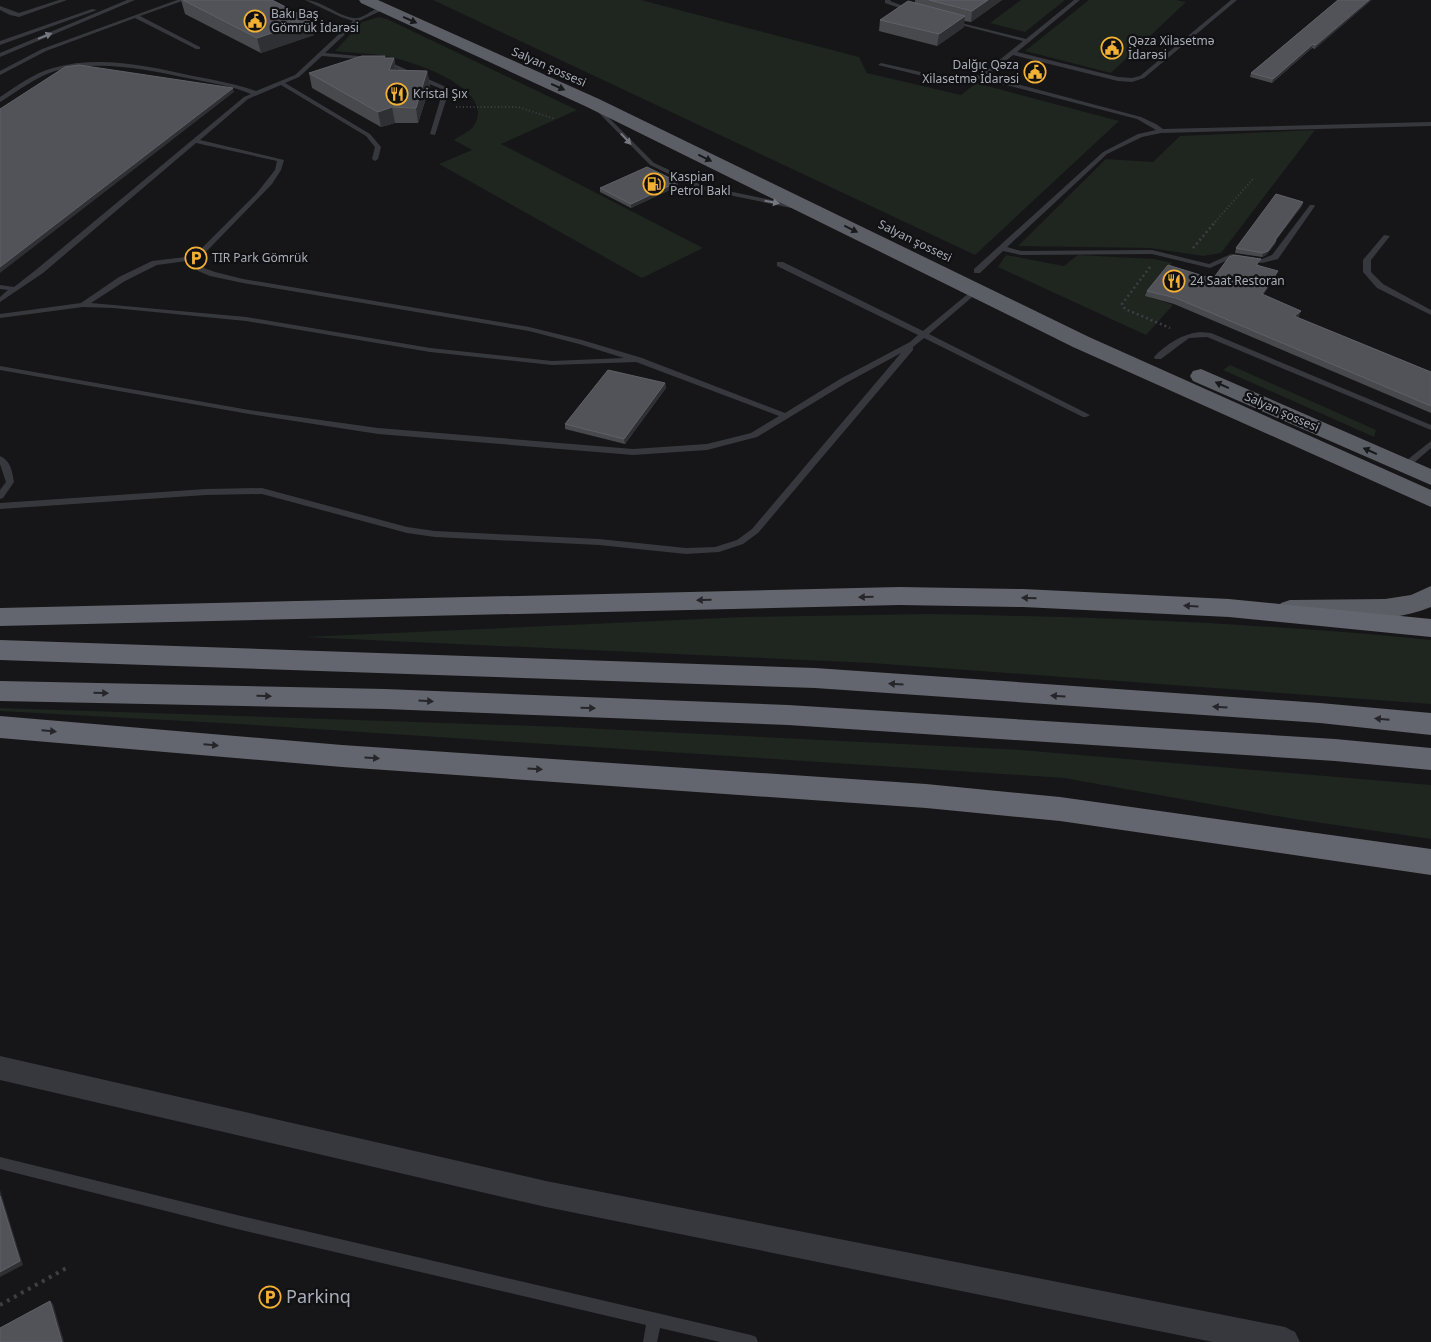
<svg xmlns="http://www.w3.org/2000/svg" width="1431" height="1342" viewBox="0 0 1431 1342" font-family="'Noto Sans',sans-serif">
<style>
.green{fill:#1e261f}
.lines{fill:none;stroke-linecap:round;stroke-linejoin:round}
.path-far2{stroke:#3d3f44;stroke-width:2;stroke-dasharray:1 2.5;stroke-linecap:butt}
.path-far1{stroke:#3d3f44;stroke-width:2.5;stroke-dasharray:2 3;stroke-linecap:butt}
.path{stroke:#3d3f44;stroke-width:4;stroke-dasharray:3 5;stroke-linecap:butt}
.service{fill:#37383d;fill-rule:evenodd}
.minor{fill:#37383d;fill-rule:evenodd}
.trunk{fill:#5b5e65;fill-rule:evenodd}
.motorway{fill:#63666e;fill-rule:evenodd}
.wall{fill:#47494d}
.shaded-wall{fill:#2f3033}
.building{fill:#525359;stroke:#5f6168}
.oneway{fill:#18191b}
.oneway2{fill:#757881}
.oneway3{fill:#26262a}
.labels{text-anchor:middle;stroke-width:4.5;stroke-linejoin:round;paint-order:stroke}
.far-poi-label{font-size:12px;fill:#a8adb8;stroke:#111113;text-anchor:start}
.far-street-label{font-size:12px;fill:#a8adb8;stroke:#111113}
.near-poi-label{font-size:18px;fill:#a8adb8;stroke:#111113;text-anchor:start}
</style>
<rect width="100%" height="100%" fill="#161618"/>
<path class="green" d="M 433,0 L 641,0 L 859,57 L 867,73 L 961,95 L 976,83 L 1119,121 L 975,255 Z
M 1021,0 L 1065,0 L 1025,32 L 990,23 Z
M 1089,0 L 1176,0 L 1186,2 L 1111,73 L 1025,51 Z
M 379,17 L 387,19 L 577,110 L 501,144 L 703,248 L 642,278 L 439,164 L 472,150 L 454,140 C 459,136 469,132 473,127 C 500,89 410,60 385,56 C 368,53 352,53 335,51 L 362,22 Z
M 1315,130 L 1221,253 L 1203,256 L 1150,248 L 1018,246 L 1106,159 L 1153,162 L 1180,136 Z
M 1006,255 L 1064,266 L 1078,255 L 1155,259 L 1172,263 L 1146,296 L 1173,305 L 1146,335 L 998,267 Z
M 1230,365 L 1376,430 L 1374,437 L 1223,370 Z
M 929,614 C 1097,617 1264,623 1431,640 L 1431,704 L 871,663 L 304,637 L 744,617 Z
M 0,708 L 564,727 L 1021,750 L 1431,785 L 1431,839 L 1288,818 L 1064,778 L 239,724 L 0,711 Z"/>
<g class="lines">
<path class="path-far2" d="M 456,107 L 518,107 L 555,119
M 1215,222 L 1253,179"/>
<path class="path-far1" d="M 1193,248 L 1216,221
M 1150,267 L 1122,304 L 1125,309 L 1170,328"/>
<path class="path" d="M 0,1305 L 70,1266"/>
<path class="service" d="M 59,0 L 67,0 L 19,17 L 10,15 L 0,10 L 0,6 L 19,13 Z
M 127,0 L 135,0 L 0,57 L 0,53 Z
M 177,0 L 185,0 L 140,16 L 200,47 L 200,49 L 196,49 L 135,18 L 46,51 L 0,75 L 0,71 L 42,49 Z
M 305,0 C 322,0 343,20 358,18 C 367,16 378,4 387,8 L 359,21 L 325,53 L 369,57 L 371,58 L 371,60 L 322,56 L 299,77 L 285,83 L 370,134 L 381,147 L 378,159 L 375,161 L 372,159 L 375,147 L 366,136 L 281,85 L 248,99 L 200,140 L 284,160 L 281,170 L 272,184 L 200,258 L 204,268 L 215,272 L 243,279 L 529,327 L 582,340 L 642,358 L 785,413 L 840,379 L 910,342 L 918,335 L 777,266 L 777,262 L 783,262 L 923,331 L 975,288 L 978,288 L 978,292 L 929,334 L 1090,415 L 1086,417 L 1083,417 L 924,338 L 913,347 L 913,350 L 758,533 L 743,544 L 719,552 L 686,554 L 599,545 L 435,537 L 407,533 L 262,494 L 206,495 L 0,509 L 0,503 L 206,489 L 262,488 L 407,527 L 435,531 L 599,539 L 686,548 L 715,547 L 737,540 L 752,529 L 901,353 L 846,383 L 757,437 L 707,450 L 633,455 L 378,434 L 249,414 L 0,370 L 0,366 L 249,410 L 378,428 L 633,449 L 707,444 L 751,433 L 779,416 L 636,362 L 552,365 L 430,352 L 246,321 L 113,308 L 83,307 L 0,318 L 0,314 L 81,303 L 119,277 L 152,261 L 194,256 L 256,194 L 275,170 L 277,161 L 196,143 L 43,273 L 0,302 L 0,297 L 8,290 L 0,289 L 0,285 L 14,287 L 37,269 L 244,97 L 251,94 C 232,86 212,83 192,79 C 148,70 100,59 55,71 C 36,77 19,90 2,101 L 0,102 L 0,97 C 17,86 34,73 53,68 C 99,55 148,66 193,76 C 215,80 236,84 256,91 L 295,75 L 353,21 L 341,17 ZM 194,260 L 198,271 L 210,276 L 243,283 L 529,331 L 579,344 L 624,358 L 552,361 L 430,348 L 246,317 L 91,303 L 125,281 L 157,265 Z
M 885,0 L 891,0 L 890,1 L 914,10 L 911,12 L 885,3 Z
M 1074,0 L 1080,0 L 1017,52 L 1118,77 L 1132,78 L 1140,76 L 1231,0 L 1237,0 L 1144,78 L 1132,82 L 1118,81 L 1013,55 L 987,76 L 1141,117 L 1156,124 L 1163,129 L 1431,122 L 1431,126 L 1161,133 L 1142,137 L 1107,154 L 1007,247 L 1021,251 L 1152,250 L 1209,264 L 1231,254 L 1262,259 L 1272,255 L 1310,205 L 1314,205 L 1315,206 L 1278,259 L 1262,263 L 1232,258 L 1210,268 L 1152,254 L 1021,255 L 1003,251 L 980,273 L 974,273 L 974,269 L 1103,152 L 1138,134 L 1156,130 L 1137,119 L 983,79 L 943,81 L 878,65 L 881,63 L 943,77 L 981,75 L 1023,41 L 949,22 L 949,20 L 1026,39 Z
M 92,9 L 97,10 L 0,45 L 0,41 Z
M 381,60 L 385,60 L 446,87 L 448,94 L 435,135 L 430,134 L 442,94 L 441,89 L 381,62 Z
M 595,104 L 654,163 L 704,186 L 796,205 L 799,207 L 796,209 L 700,189 L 650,165 L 593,107 L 593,105 Z
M 1384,235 L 1390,236 L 1371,260 L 1371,272 L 1383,284 L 1431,310 L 1431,315 L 1377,288 L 1363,272 L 1363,260 Z
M 1200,332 L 1211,333 L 1431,425 L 1431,430 L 1207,337 L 1189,338 L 1161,359 L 1155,359 L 1154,357 C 1166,344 1182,334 1200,332 Z
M 1431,441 L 1431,448 L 1408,468 L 1402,468 L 1401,466 L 1402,464 Z
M 0,456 C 11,461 12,471 14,482 L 3,498 L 0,499 L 0,490 L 6,482 L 0,464 Z
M 0,1157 L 237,1215 L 751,1335 L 756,1337 L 758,1342 L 720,1342 L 660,1328 L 657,1342 L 643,1342 L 646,1325 L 237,1229 L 0,1169 Z"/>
<path class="minor" d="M 0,1056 L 546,1181 L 1285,1327 L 1295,1332 L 1300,1342 L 1213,1342 L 546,1207 L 0,1080 Z"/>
<path class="trunk" d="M 359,0 L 378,0 L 599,99 L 1089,337 L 1431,490 L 1431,507 L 1073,347 L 587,107 L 361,3 Z
M 1201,369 L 1431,469 L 1431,485 L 1193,381 L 1190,376 L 1193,371 Z
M 1431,586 L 1431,607 C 1388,625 1335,619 1290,618 L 1281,615 L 1277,609 L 1281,603 L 1290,600 L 1385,599 L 1411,595 Z"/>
<path class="motorway" d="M 899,587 L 1023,589 L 1229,599 L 1431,619 L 1431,637 L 1229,617 L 1023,607 L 899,605 L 0,626 L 0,608 Z
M 0,640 L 815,668 L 1320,703 L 1431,713 L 1431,735 L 1320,723 L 815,688 L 0,660 Z
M 0,681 L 385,689 L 788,705 L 1335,739 L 1431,748 L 1431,770 L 1335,761 L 788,725 L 385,709 L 0,701 Z
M 0,716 L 342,745 L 926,784 L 1060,797 L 1431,849 L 1431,875 L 1060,821 L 926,808 L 342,767 L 0,738 Z"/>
</g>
<path class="wall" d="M 181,0 L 272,0 L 311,20 L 314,35 L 261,53 L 185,14 Z
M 915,0 L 1002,0 L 971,22 L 964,21 L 964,27 L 937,46 L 879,31 L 880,20 L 915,3 Z
M 1338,0 L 1315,49 L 1312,48 L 1272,83 L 1250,77 L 1251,73 Z
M 385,58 L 394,58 L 396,70 L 427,71 L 430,86 L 418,123 L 395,123 L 381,127 L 312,88 L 309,73 Z
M 678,186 L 631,208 L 600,192 L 600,188 Z
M 1302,206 L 1276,240 L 1275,244 L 1266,255 L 1262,257 L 1235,253 L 1236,248 Z
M 1259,264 L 1258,265 L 1276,276 L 1263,295 L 1299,316 L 1297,318 L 1431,372 L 1431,413 L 1174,304 L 1145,296 L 1147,291 L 1213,279 Z
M 665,383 L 666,388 L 625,444 L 565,429 L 565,424 Z"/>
<path class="shaded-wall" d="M 988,0 L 1002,0 L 971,22 L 972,11 Z
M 1369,0 L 1372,0 L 1315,49 L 1316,45 Z
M 965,16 L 964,27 L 937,46 L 939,34 Z
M 311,20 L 314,35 L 261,53 L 257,38 Z
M 1313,44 L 1312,48 L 1272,83 L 1273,79 Z
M 394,58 L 396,73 L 389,70 Z
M 427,71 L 430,86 L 418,123 L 416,108 Z
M 233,88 L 234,92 L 0,273 L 0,267 Z
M 392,107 L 395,123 L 381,127 L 378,112 Z
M 678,182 L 678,186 L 631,208 L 631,204 Z
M 1303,202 L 1302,206 L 1273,244 L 1276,240 L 1275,244 L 1266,255 L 1262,257 L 1263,253 L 1275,240 Z
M 1278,271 L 1276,276 L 1260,299 L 1262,294 Z
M 1301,311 L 1299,316 L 1292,321 L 1294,316 Z
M 665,383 L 666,388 L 625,444 L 624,439 Z
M 0,1190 L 23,1265 L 0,1277 Z
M 50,1301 L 53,1304 L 64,1342 L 62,1342 Z"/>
<path class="building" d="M 183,0 L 272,0 L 311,20 L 257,38 Z
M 929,0 L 988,0 L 972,11 Z
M 1338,0 L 1369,0 L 1316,45 L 1313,44 L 1273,79 L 1251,73 Z
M 908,1 L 965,16 L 939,34 L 880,20 Z
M 362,56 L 385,56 L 384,58 L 394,58 L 389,70 L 427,71 L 416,108 L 392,107 L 378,112 L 309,73 Z
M 79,65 L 233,88 L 0,267 L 0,109 L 65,67 Z
M 647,167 L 678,182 L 631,204 L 600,188 Z
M 1276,194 L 1303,202 L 1275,240 L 1276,240 L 1268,251 L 1263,253 L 1236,248 Z
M 1234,255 L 1261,259 L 1256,265 L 1278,271 L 1262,294 L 1301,311 L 1294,316 L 1431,372 L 1431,406 L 1176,298 L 1147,291 L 1168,265 L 1213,279 L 1229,257 Z
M 608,370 L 665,383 L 624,439 L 565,424 Z
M 0,1196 L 20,1261 L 0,1272 Z
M 50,1301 L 62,1342 L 0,1342 L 0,1328 Z"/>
<defs><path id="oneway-solid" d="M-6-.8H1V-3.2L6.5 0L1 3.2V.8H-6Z" transform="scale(1.25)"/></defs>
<g class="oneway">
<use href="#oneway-solid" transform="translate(410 20) rotate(24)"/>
<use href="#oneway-solid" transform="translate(558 87) rotate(24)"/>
<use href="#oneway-solid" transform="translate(705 158) rotate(26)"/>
<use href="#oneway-solid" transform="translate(851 229) rotate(26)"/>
<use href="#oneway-solid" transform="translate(1222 385) rotate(-156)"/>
<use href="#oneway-solid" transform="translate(1370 451) rotate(-156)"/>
</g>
<g class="oneway2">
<use href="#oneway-solid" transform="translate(45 36) rotate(-22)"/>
<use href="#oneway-solid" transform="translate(626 139) rotate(47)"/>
<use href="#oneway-solid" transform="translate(772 202) rotate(10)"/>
</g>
<g class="oneway3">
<use href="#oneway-solid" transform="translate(866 597) rotate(179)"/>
<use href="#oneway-solid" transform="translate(1029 598) rotate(-178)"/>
<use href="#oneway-solid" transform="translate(704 600) rotate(179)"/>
<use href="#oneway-solid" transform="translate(1191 606) rotate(-177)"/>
<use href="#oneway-solid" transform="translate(896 684) rotate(-176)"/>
<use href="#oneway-solid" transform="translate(101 693) rotate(1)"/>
<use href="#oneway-solid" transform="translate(264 696) rotate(1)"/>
<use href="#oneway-solid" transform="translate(1058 696) rotate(-176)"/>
<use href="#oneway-solid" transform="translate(426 701) rotate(3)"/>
<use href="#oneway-solid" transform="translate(1220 707) rotate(-176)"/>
<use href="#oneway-solid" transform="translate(588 708) rotate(2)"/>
<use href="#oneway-solid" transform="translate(1382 719) rotate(-175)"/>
<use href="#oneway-solid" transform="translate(49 731) rotate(5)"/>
<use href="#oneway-solid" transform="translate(211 745) rotate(5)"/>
<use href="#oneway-solid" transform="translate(372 758) rotate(4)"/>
<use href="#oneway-solid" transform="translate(535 769) rotate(4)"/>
</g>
<defs>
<g id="civic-ring" transform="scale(1.125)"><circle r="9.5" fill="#111113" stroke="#f2b134" stroke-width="1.5"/><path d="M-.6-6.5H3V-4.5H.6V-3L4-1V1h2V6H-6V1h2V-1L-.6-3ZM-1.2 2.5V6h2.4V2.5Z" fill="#f2b134"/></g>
<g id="restaurant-ring" transform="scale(1.125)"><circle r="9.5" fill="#111113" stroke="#f2b134" stroke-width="1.5"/><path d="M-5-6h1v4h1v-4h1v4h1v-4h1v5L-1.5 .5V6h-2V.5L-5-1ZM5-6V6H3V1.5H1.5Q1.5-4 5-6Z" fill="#f2b134"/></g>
<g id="fuel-ring" transform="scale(1.125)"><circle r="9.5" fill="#111113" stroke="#f2b134" stroke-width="1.5"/><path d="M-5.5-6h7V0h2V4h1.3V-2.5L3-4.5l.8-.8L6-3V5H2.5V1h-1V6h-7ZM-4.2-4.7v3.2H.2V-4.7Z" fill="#f2b134"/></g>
<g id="parking-ring" transform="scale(1.125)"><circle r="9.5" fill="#111113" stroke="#f2b134" stroke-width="1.5"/><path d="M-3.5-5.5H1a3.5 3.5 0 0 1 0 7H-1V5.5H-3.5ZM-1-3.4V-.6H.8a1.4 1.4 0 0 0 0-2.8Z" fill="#f2b134"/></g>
</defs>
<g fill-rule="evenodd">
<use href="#civic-ring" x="255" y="21"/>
<use href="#civic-ring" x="1112" y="48"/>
<use href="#civic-ring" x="1035" y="72"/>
<use href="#restaurant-ring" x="397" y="94"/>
<use href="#fuel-ring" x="654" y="184"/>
<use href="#parking-ring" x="196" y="258"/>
<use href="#restaurant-ring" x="1174" y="281"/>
<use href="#parking-ring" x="270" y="1297"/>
</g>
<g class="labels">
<g class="far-poi-label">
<text x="271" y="18">Bakı Baş<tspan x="271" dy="14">Gömrük İdarəsi</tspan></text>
<text x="1128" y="45">Qəza Xilasetmə<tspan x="1128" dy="14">İdarəsi</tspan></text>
<text x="1019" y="69" text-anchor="end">Dalğıc Qəza<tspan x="1019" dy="14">Xilasetmə İdarəsi</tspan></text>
<text x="413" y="98">Kristal Şıx</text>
<text x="670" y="181">Kaspian<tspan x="670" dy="14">Petrol Bakl</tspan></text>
<text x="212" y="262">TIR Park Gömrük</text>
<text x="1190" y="285">24 Saat Restoran</text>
</g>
<g class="far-street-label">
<text transform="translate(549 67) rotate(24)" y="4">Salyan şossesi</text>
<text transform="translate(915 241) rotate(26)" y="4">Salyan şossesi</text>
<text transform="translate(1282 412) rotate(24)" y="4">Salyan şossesi</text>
</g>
<g class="near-poi-label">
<text x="286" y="1303">Parkinq</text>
</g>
</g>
</svg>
